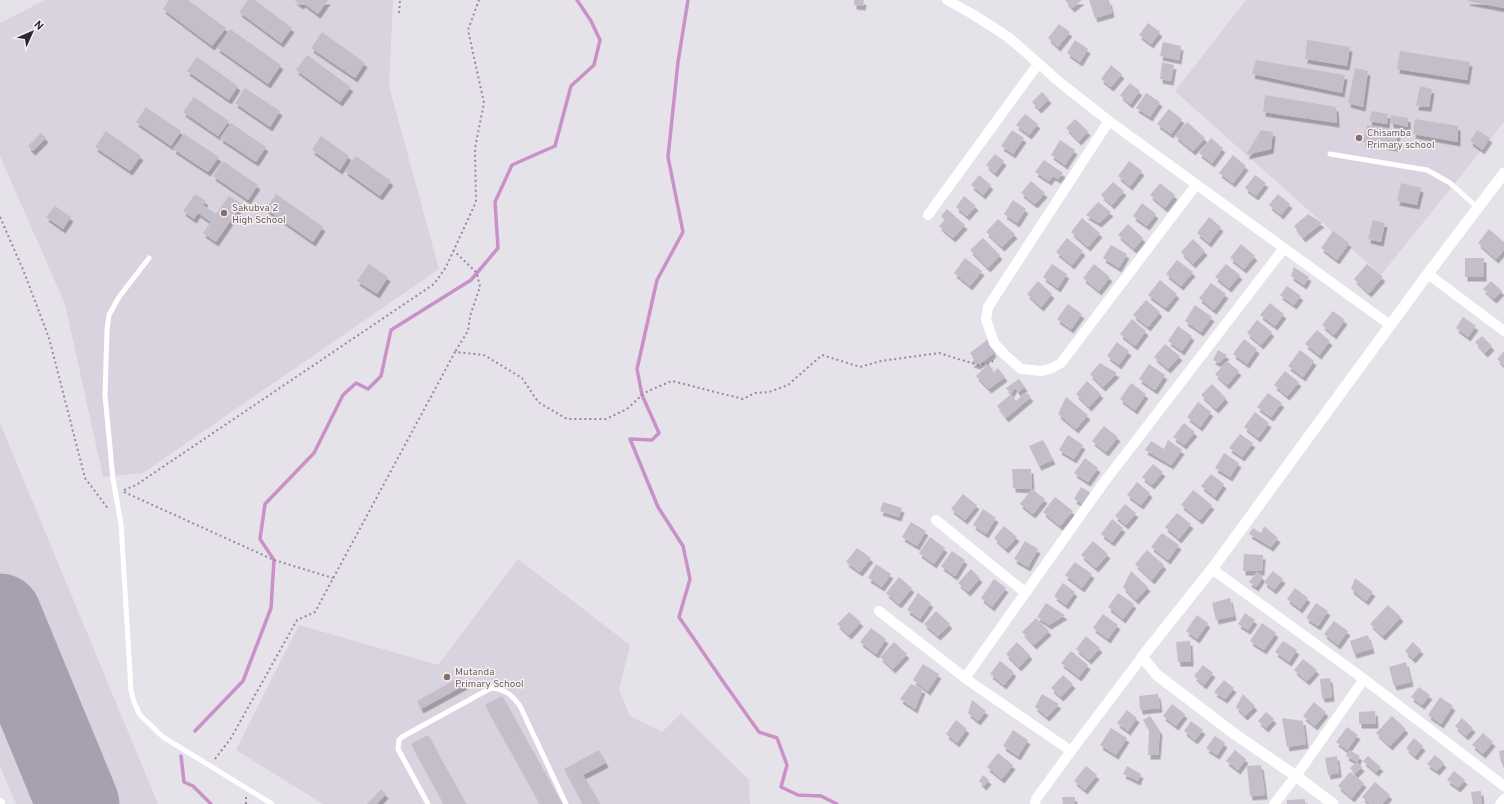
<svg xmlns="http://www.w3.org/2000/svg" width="1504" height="804" font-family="Overpass,sans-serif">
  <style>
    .built { fill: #d8d3de }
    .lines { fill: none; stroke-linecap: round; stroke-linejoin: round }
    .stream { stroke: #ca90c8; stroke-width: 3.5 }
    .runway { stroke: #a8a0b0; stroke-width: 83 }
    .building { fill: #c4becb; filter: url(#shadow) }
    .path { stroke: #9a86ab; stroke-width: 2; stroke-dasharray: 2 3; stroke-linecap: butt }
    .service { stroke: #fff; stroke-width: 5 }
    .minor { stroke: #fff; stroke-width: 10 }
    .tertiary { stroke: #fff; stroke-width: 11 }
    .education-dot { fill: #8d6e63; stroke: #f4f2f7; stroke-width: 1.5 }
    .labels { text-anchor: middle; stroke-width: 3; stroke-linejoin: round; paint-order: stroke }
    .education-label { font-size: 10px; fill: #785e54; stroke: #f4f2f7; text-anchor: start }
  </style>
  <defs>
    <filter id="shadow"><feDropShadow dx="2.5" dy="4.5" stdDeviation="0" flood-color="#0004"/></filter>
  </defs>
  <rect width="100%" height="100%" fill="#e5e2ea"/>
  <!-- built -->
  <path class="built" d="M45,0H393L389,86L439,269L143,473L103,477L65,304L0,156V23Z
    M1246,0H1504V122L1381,275L1175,91Z
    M0,423L158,804H16L0,766Z
    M518,559L630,645L619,689L630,716L662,732L681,713L749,780L750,804H323L236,750L299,625L438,665Z"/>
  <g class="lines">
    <!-- stream -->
    <path class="stream" d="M688,0L678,62L668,157L683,232L657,280L637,369L642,395L659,433L652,440L630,439L658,507L683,546L690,579L679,617L722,680L759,732L777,738L787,765L781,787L798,795L821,796L837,804
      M195,731L243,681L271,608L274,560L260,539L265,504L314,453L343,395L356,383L368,389L381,376L391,330L471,280L498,248L495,202L512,165L555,146L571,86L594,65L600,40L591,21L577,0
      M181,756L184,782L193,786L211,804"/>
    <!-- runway -->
    <path class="runway" d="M0,615L78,804"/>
  </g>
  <!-- building -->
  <path class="building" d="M169,0H188L226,28L212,46L163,9Z
    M248,0H255L292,28L281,43L239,12Z
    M294,0H328L318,14L303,3L301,5Z
    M854,0H864L863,6L854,5Z
    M1065,0H1082L1072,8Z
    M1089,0H1109L1112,13L1095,18Z
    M1468,0H1504V8L1467,1Z
    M1148,23L1160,32L1151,44L1139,35Z
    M1059,24L1070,32L1058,47L1048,38Z
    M230,29L281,65L268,84L217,48Z
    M322,32L365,63L355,78L311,48Z
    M1075,40L1088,49L1080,62L1067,53Z
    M1307,40L1350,47L1347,66L1305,59Z
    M1163,42L1181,46L1179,60L1160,56Z
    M1400,51L1470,62L1467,80L1397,69Z
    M307,55L351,87L340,102L296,70Z
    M197,57L238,86L229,100L187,71Z
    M1256,60L1345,75L1342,93L1252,74Z
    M1162,62L1174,65L1171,81L1160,79Z
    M1111,65L1122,74L1111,87L1101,79Z
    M1355,68L1368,71L1363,107L1348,103Z
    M1130,83L1140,91L1130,104L1120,95Z
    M1420,86L1432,89L1429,107L1416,106Z
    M245,88L280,111L270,127L235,103Z
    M1042,92L1049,99L1039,109L1032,102Z
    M1146,93L1160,102L1150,117L1136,108Z
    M1265,95L1336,107L1337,123L1263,112Z
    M194,97L229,121L218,136L183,112Z
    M146,107L181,131L171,146L136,122Z
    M1169,109L1182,119L1171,134L1157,124Z
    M1372,111L1388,114L1387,124L1369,121Z
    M1025,114L1038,124L1029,135L1016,125Z
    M1391,115L1408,118V127L1391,123Z
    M1075,119L1088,131L1079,141L1066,128Z
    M1415,119L1458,126V142L1413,134Z
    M1187,122L1205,138L1193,151L1175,136Z
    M231,123L266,147L256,162L220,138Z
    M1367,125L1398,131L1396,147L1363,142Z
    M1012,130L1024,138L1013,154L1001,146Z
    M1261,130L1273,132L1271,149L1246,155Z
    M1477,130L1490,138L1482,150L1470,141Z
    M106,131L141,156L130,171L95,147Z
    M41,133L46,138L33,151L28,146Z
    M184,134L219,157L208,172L173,149Z
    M321,136L349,156L340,170L312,150Z
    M1211,138L1223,148L1212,163L1199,153Z
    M1060,140L1075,150L1065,165L1051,155Z
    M995,154L1004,161L995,173L986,165Z
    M1233,155L1246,166L1233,183L1219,173Z
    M356,156L391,181L380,196L345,171Z
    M1044,160L1063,173L1058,179L1053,176L1049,181L1035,172Z
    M223,161L258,185L248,200L213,176Z
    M1129,161L1142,171L1130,186L1118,176Z
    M979,175L991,185L983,195L971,185Z
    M1255,175L1266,183L1256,196L1245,188Z
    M1031,181L1045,193L1035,204L1021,193Z
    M1113,182L1124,191L1112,205L1101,195Z
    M1160,183L1175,195L1165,208L1150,195Z
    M1401,183L1421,188L1417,205L1397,201Z
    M195,194L206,201L203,205L216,214L229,196L242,204L216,242L203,233L211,222L198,213L194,219L183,211Z
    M276,194L323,227L313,242L266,209Z
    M1278,194L1290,204L1281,215L1269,205Z
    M964,196L976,206L967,216L956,207Z
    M1013,200L1026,209L1017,223L1004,214Z
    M1098,202L1111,212L1099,223L1086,215Z
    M1142,203L1156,214L1147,226L1133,216Z
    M55,206L71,217L63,229L46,217Z
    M947,209L965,225L953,238L939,226L945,220L941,216Z
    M1308,214L1322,223L1303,238L1294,226Z
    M1209,217L1221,227L1209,243L1197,233Z
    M1082,218L1100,233L1088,247L1071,232Z
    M998,219L1015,234L1002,247L986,232Z
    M1373,220L1385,223L1381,242L1368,239Z
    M1128,224L1143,238L1134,249L1118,235Z
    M1489,229L1504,242V250L1496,259L1478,243Z
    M1333,231L1349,243L1337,260L1321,248Z
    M983,238L1000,255L988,268L970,250Z
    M1067,238L1083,251L1072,265L1056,252Z
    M1193,239L1205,251L1193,264L1181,252Z
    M1241,244L1255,256L1244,269L1230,258Z
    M1111,245L1127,254L1119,268L1103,258Z
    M965,258L982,271L970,286L954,273Z
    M1465,258H1484V277H1465Z
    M1177,260L1193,272L1181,286L1166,274Z
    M369,264L388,277L377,294L357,281Z
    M1052,264L1067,274L1058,288L1043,277Z
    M1094,264L1110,277L1099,291L1083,278Z
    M1226,264L1240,275L1229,288L1215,277Z
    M1367,264L1383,277L1369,293L1354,279Z
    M1294,267L1309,277L1304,285L1291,276Z
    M1160,280L1177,294L1166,308L1148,295Z
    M1038,281L1052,294L1041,307L1027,294Z
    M1491,281L1502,291L1494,299L1483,289Z
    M1211,283L1226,294L1214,310L1199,298Z
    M1287,286L1301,296L1294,305L1280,295Z
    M1146,300L1160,312L1148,327L1133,315Z
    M1270,303L1284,314L1275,326L1260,315Z
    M1068,304L1082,314L1071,329L1057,319Z
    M1195,305L1212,317L1201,332L1185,321Z
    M1333,311L1345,320L1334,335L1322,325Z
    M1463,317L1476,326L1468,337L1456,328Z
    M1132,319L1146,331L1135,346L1120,334Z
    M1257,320L1272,332L1261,345L1247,333Z
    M1178,326L1192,336L1182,351L1168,341Z
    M1317,330L1330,341L1319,355L1305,344Z
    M1482,336L1492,346L1485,353L1475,342Z
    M988,339L994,353L978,365L971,363L975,359L970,353Z
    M1244,339L1257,349L1247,364L1233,354Z
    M1117,342L1129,351L1119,365L1107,356Z
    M1165,344L1180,356L1168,369L1154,357Z
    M1218,350L1227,355L1219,363L1213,360Z
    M1300,350L1314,361L1303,377L1288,366Z
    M1504,351V366L1497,359Z
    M1227,361L1239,371L1227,385L1215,374Z
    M989,363L993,373L998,368L1005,377L989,389L976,376Z
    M1100,363L1117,373L1103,387L1090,374Z
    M1149,364L1165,375L1155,390L1139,379Z
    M1285,371L1299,382L1287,396L1274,385Z
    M1019,379L1025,387L1018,392L1015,387L1011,394L1006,388Z
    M1087,381L1101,394L1089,407L1076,394Z
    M1131,383L1146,394L1135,410L1120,399Z
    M1212,384L1226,398L1216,409L1201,395Z
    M1026,392L1031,397L1006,418L997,406L1011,394L1016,401Z
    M1268,393L1282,403L1271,417L1257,407Z
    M1066,397L1088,415L1076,429L1058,414Z
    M1198,402L1211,412L1200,427L1187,417Z
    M1255,412L1269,423L1258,438L1244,427Z
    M1184,423L1195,432L1184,445L1173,437Z
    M1104,426L1118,437L1106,452L1092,441Z
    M1240,434L1253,443L1242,457L1229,448Z
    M1068,435L1083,445L1074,459L1059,450Z
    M1043,440L1053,460L1039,466L1029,446Z
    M1168,440L1182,450L1171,465L1145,450L1151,441L1164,449Z
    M1224,453L1239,463L1230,477L1215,468Z
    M1085,458L1098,468L1088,482L1074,473Z
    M1153,464L1163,472L1152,485L1142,477Z
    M1012,469H1031L1032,489L1045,499L1033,514L1020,504L1032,489L1013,488Z
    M1211,474L1224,484L1215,497L1201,486Z
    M1137,482L1150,493L1141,505L1127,495Z
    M1081,487L1091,493L1084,505L1074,499Z
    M1193,490L1212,505L1200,520L1181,505Z
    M963,494L977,505L965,520L951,509Z
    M1055,497L1073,511L1060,526L1043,512Z
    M883,502L902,508L899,517L880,511Z
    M1125,504L1136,513L1126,525L1115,516Z
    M983,509L996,518L986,534L973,525Z
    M1177,513L1191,524L1179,539L1165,527Z
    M1112,519L1123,528L1112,542L1101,534Z
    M911,522L926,531L917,546L902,537Z
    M1004,526L1017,537L1006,549L994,538Z
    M1264,526L1278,538L1271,547L1249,534L1253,528L1261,533Z
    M1162,533L1179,545L1168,560L1151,547Z
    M930,537L945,548L934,564L919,553Z
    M1025,541L1038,549L1028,567L1014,559Z
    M1093,541L1108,554L1096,568L1081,555Z
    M857,548L871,558L860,572L846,562Z
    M1147,550L1164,565L1152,580L1135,564Z
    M952,551L965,560L955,576L941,566Z
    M1244,554L1263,555L1262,571H1243Z
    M1075,562L1092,574L1082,588L1065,575Z
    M876,564L891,574L882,587L868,578Z
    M971,569L980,578L968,592L958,583Z
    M1131,571L1148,587L1136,600L1123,587Z
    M1273,571L1283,579L1274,590L1264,582Z
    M1257,572L1263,577L1256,587L1249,582Z
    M899,577L912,588L899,604L886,593Z
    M1355,578L1373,592L1366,601L1351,589Z
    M994,579L1006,588L992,607L981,598Z
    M1063,583L1075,592L1066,605L1054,596Z
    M1295,588L1308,598L1300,609L1287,599Z
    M918,593L931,603L920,619L907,610Z
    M1118,593L1134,604L1123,619L1108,607Z
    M1230,598L1234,616L1216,620L1212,603Z
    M1046,603L1065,615L1049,625L1037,617Z
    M1316,603L1328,611L1318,626L1306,618Z
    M1388,605L1401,617L1383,636L1370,624Z
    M936,611L950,624L938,636L924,624Z
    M849,612L861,622L849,635L837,624Z
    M1245,613L1255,620L1248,630L1238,624Z
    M1103,614L1118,625L1108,639L1093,628Z
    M1197,615L1208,623L1197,639L1186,631Z
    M1036,618L1049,631L1034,645L1022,632Z
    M1334,621L1348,631L1338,645L1324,634Z
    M1262,623L1276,633L1264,650L1250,641Z
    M871,628L886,639L876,654L860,642Z
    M1368,635L1372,649L1354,654L1350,641Z
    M1086,636L1100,648L1089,660L1076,649Z
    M1190,641L1191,662H1178L1176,642Z
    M1283,641L1297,650L1289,662L1275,652Z
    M894,642L907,654L893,669L880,657Z
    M1017,642L1030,655L1019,667L1006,654Z
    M1413,642L1421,650L1413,659L1405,651Z
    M1071,651L1088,665L1079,677L1061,663Z
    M1303,659L1317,670L1307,681L1294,670Z
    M1000,661L1014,672L1004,685L990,674Z
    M1406,662L1411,682L1394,686L1389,667Z
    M923,664L939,674L928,691L913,680Z
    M1203,665L1213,673L1204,685L1194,676Z
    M1063,675L1073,684L1061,697L1051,688Z
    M460,677L465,685L421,709L417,701Z
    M1330,678L1332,697L1322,698L1320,679Z
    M1224,680L1234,688L1225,699L1214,692Z
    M911,684L923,689L915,709L900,699Z
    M1419,687L1430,695L1422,705L1411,697Z
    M1042,694L1059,704L1047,717L1035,707Z
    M1158,694L1160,708L1140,710L1139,696Z
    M1243,694L1255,706L1245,716L1236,707Z
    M502,696L531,748L562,804H540L529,784L485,705Z
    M1440,697L1453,706L1441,724L1428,715Z
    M972,700L986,711L978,721L968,713Z
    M1314,702L1326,712L1315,726L1303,716Z
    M1172,704L1185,714L1176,726L1163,716Z
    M1127,710L1137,718L1128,731L1117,723Z
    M1375,711L1376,724H1359V712Z
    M1266,712L1274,719L1266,728L1258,721Z
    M1150,716L1160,731L1158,755H1148L1149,730L1143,720Z
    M1392,716L1406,729L1390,746L1376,733Z
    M1282,718L1303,721L1306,744L1287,747Z
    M1462,718L1473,728L1466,736L1455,726Z
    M956,720L967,729L957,743L946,734Z
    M1191,721L1203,730L1195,740L1184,731Z
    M1347,727L1358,735L1347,750L1336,742Z
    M1111,728L1127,738L1116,755L1100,745Z
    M1013,730L1028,740L1018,756L1003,746Z
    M1483,733L1493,742L1483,754L1472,745Z
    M428,735L442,761L466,804H444L411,744Z
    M1215,736L1225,743L1217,755L1206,748Z
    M1414,738L1423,746L1415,756L1406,748Z
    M599,750L606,763L583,775L600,804H583L564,769Z
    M1235,750L1246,759L1238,770L1226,761Z
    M1349,750L1360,756L1357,762L1362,767L1355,774L1350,768L1357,762L1346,756Z
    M1504,750V762L1501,763L1499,751Z
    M998,753L1013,765L1002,779L987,767Z
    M1435,755L1444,763L1437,771L1427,764Z
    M1337,756L1339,773L1328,775L1325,758Z
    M1368,756L1381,767L1376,772L1363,761Z
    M1261,765L1265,795L1250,796L1247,766Z
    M1086,766L1097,775L1085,790L1074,781Z
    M1127,766L1141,774L1138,781L1123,774Z
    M1454,771L1465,780L1458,788L1447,780Z
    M1350,772L1364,783L1352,798L1338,786Z
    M983,775L989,780L984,786L979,781Z
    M1375,782L1390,795L1382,804H1370L1362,797Z
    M381,789L386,794L377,804H367Z
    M1481,791L1482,804H1473L1471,792Z
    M1062,797H1075V804H1063Z
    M1305,799V804H1287V800Z"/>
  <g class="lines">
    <!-- path -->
    <path class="path" d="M399,13L400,0
      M0,217L24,272L49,338L85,478L109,510
      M453,250L477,273L480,287L470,316L468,331L455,352
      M124,490L136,485L434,284L446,267L476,202L475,148L484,103L468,30L479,0
      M124,492L274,560L333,578
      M215,759L231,738L297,620L315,612L455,352L484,355L522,378L538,402L567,419H606L627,409L642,395L648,391L672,381L743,399L755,393L769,392L788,385L822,355L860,367L881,361L939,353L978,365L989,363L995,360
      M246,797V804"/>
    <!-- service -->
    <path class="service" d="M1330,154L1427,170L1450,183L1478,208
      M149,258L119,297L109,315L107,329L105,395L113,479L121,524L131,690L134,702L140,715L163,737L272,804
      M428,804L398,749L399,740L402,737L491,688C505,689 512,695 520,706L566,804"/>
    <!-- minor -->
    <path class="minor" d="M947,0L974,15L1008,37L1063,85L1109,121L1390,325
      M1109,121L988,307L986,319L994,343L1005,355L1021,369L1042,371L1052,368L1061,363L1196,185
      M928,215L1038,64
      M1428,274L1504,331
      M936,520L1022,590H1028
      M1212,569L1364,679L1504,786
      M879,611L969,681L1071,751L1142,657
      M965,678L1102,485L1284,248
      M0,803V804
      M1035,804L1036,799L1071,751
      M1274,804L1296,776L1364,679
      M1500,804L1504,799"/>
    <!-- tertiary -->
    <path class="tertiary" d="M1333,804L1296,776L1236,735L1157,675L1142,657L1212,569L1424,279L1504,173"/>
  </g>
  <!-- markers -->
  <g class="education-dot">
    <circle cx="1359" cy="138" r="4"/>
    <circle cx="224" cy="213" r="4"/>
    <circle cx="447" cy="677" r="4"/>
  </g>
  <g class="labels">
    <!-- education labels -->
    <g class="education-label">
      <text x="1367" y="136">Chisamba<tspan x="1367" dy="12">Primary school</tspan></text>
      <text x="232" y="211">Sakubva 2<tspan x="232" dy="12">High School</tspan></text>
      <text x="455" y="675">Mutanda<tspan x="455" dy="12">Primary School</tspan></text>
    </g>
  </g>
  <!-- north arrow -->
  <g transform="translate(32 32) rotate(45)" stroke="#f4f2f7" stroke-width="3" paint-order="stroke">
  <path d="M0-3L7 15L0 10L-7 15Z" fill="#312439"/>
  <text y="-6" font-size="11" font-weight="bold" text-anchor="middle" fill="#312439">N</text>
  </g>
</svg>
